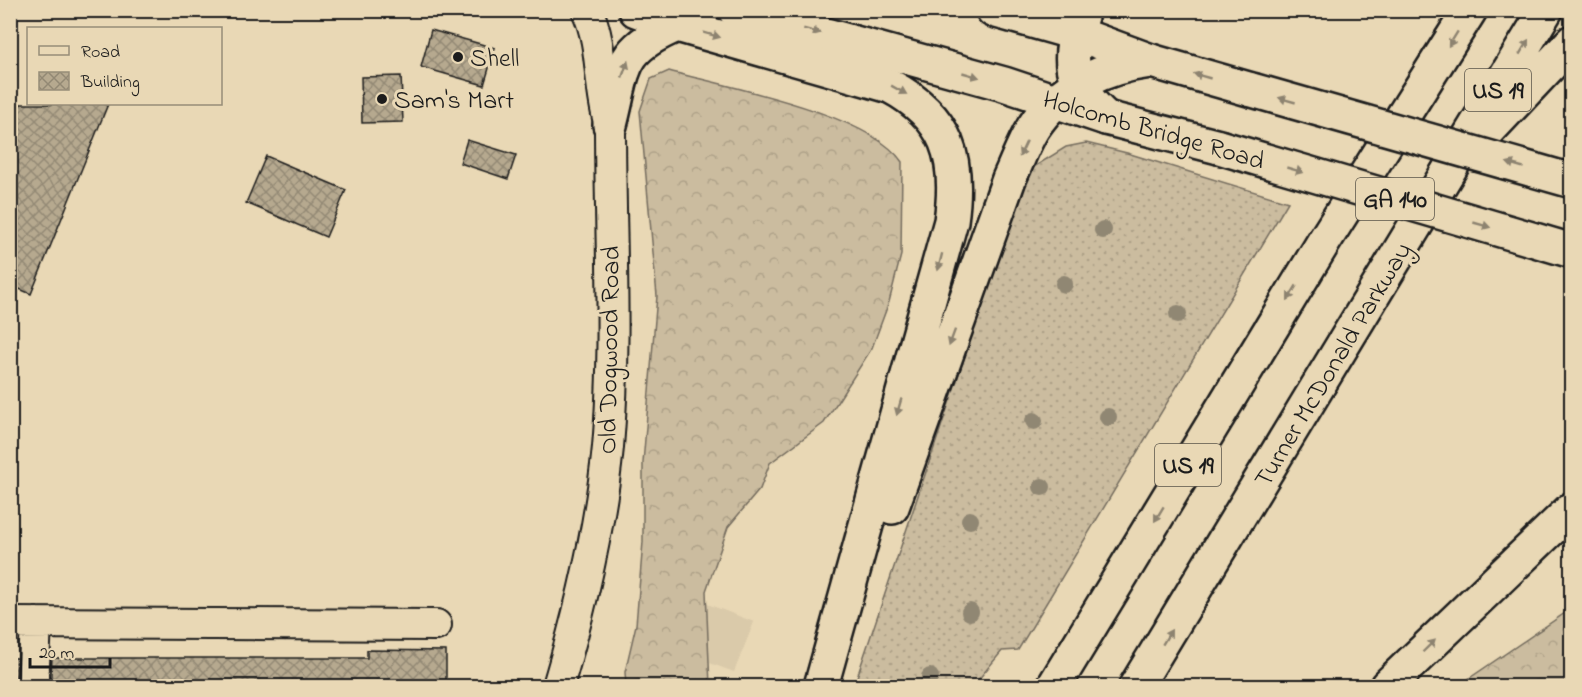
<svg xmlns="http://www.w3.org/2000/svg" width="1582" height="697" font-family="'Indie Flower',sans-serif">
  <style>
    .built { fill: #dacaaa }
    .grass { fill: url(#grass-dots); stroke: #746c5e; stroke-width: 1.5 }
    .forest { fill: url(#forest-crowns); stroke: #746c5e; stroke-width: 1.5 }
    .building { fill: url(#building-cross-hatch); stroke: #1c1c1c; stroke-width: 1.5 }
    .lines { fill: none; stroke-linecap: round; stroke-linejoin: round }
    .minor-casing { stroke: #1c1c1c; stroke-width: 34 }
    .major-casing { stroke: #1c1c1c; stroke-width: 38 }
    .highway-casing { stroke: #1c1c1c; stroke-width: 38 }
    .minor { stroke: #e9d8b5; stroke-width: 30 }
    .major { stroke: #e9d8b5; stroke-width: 33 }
    .highway { stroke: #e9d8b5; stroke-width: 33 }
    .major-bridge-casing { stroke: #1c1c1c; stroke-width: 38; stroke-linecap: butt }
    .major-bridge { stroke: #e9d8b5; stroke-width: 33 }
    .tree { fill: #908773 }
    .oneway { fill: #8d8370 }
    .poi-dot { fill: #1c1c1c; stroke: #e9d8b5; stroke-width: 2 }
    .labels { text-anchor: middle; stroke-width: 6; stroke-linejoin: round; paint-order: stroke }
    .shield { fill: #e9d8b5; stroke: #5a544a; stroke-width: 1.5 }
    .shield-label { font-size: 24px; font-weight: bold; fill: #1c1c1c }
    .poi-label { font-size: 26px; fill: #1c1c1c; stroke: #e9d8b5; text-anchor: start }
    .street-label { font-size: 26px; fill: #1c1c1c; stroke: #e9d8b5 }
  </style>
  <defs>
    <pattern id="grass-dots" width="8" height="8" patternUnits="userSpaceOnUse" patternTransform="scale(1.5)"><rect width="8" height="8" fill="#cbbc9f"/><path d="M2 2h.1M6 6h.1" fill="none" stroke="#aea188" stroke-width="1.8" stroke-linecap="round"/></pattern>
    <pattern id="forest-crowns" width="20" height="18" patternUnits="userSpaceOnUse" patternTransform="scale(1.5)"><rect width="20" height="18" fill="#cbbc9f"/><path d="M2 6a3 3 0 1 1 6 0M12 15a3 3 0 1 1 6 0" fill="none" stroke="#aea188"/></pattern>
    <pattern id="building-cross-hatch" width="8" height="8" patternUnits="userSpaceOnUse" patternTransform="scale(1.5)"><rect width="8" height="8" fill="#b6a98f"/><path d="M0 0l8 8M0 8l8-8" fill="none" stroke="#938974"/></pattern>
  </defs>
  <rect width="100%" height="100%" fill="#e9d8b5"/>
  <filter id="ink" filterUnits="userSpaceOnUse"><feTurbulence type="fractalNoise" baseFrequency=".0167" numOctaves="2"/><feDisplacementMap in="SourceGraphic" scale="12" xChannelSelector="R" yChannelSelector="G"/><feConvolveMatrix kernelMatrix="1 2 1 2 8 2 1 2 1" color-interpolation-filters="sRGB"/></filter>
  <g filter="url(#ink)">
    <!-- built -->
    <path class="built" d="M697,600L754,622L734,672L677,651Z"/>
    <!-- grass -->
    <path class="grass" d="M1086,143L1127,153L1288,202L1018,650L1002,651L973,686H854L1017,201L1032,168L1066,147Z"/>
    <!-- forest -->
    <path class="forest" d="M669,71C725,86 871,114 902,162L901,255L889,302L872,348L824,423L770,463L760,489L728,527L706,591L710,686H626L625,672L636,625L643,542V463L657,296L640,111L651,79Z
      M1571,609V686H1458Z"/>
    <!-- building -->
    <path class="building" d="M431,30L495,48L484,85L421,67Z
      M401,76L403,122L362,123L361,77Z
      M10,104H108L31,294L10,285Z
      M467,140L516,155L508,179L460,163Z
      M266,156L346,190L326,237L246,203Z
      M367,650L446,651V687H50L52,658H367Z
      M10,658H17L16,687H10Z"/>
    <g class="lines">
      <defs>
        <path id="minor" d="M10,623L436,625
          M33,686L36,623
          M558,686C581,608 600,529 608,447C617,342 610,231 610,125C598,88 604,46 587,10"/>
        <path id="major" d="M735,10L1004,84L1106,118L1219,147
          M993,10L1075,33L1151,61L1252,90"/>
        <path id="highway" d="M636,10L677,25L890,86C948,117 960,158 951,221L821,686
          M1083,10C1066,59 1067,83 1106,118
          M610,125C625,68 617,50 677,25
          M1487,132L1572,42
          M892,507L1009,179C1017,162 1023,144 1033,128C1059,87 1104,67 1151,61
          M1054,686L1323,243L1470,10
          M1136,686L1546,10
          M1387,686L1572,509"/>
      </defs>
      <!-- minor casing -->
      <use href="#minor" class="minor-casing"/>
      <!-- major casing -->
      <use href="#major" class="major-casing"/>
      <!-- highway casing -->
      <use href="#highway" class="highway-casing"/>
      <!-- minor -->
      <use href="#minor" class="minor"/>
      <!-- major -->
      <use href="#major" class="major"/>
      <!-- highway -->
      <use href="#highway" class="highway"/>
      <defs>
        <path id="major-bridge" d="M1252,90L1572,181
          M1219,147L1572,251"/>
      </defs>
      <!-- major-bridge casing -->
      <use href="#major-bridge" class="major-bridge-casing"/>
      <!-- major-bridge -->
      <use href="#major-bridge" class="major-bridge"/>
    </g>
    <!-- trees -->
    <g class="tree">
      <circle cx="1103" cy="230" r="9"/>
      <circle cx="1064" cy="284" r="9"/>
      <circle cx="1178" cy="314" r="9"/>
      <circle cx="1108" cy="417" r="9"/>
      <circle cx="1034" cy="421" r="9"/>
      <circle cx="1042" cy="487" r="9"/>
      <circle cx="970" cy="520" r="9"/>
      <circle cx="970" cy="612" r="9"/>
      <circle cx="930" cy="677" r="9"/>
    </g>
    <!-- one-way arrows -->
    <defs><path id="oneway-solid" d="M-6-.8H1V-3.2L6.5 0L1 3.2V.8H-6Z" transform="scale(1.5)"/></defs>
    <g class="oneway">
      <use href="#oneway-solid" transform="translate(812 31) rotate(15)"/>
      <use href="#oneway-solid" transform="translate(712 35) rotate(16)"/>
      <use href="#oneway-solid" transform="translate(1453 39) rotate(122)"/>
      <use href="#oneway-solid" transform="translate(1524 47) rotate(-59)"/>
      <use href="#oneway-solid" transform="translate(625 69) rotate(-71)"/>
      <use href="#oneway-solid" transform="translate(971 75) rotate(16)"/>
      <use href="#oneway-solid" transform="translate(1202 76) rotate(-164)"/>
      <use href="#oneway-solid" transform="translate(899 90) rotate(29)"/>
      <use href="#oneway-solid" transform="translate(1287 100) rotate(-164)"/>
      <use href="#oneway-solid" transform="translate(1023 149) rotate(115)"/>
      <use href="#oneway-solid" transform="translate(1515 165) rotate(-164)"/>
      <use href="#oneway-solid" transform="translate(1295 170) rotate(16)"/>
      <use href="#oneway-solid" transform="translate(1482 225) rotate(16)"/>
      <use href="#oneway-solid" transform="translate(940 262) rotate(104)"/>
      <use href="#oneway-solid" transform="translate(1292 293) rotate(121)"/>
      <use href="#oneway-solid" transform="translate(952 338) rotate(110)"/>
      <use href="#oneway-solid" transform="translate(899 407) rotate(106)"/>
      <use href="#oneway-solid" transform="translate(1159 514) rotate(121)"/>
      <use href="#oneway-solid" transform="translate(1167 637) rotate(-59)"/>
      <use href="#oneway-solid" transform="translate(1429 646) rotate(-44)"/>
    </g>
  </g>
  <!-- markers -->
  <g class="poi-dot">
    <circle cx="458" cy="57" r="6"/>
    <circle cx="382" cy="99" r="6"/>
  </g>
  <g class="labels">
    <!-- shield labels -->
    <g class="shield">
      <rect x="1465" y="69" width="66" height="42" rx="4.5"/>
      <rect x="1356" y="178" width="78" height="42" rx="4.5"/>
      <rect x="1155" y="444" width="66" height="42" rx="4.5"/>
    </g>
    <g class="shield-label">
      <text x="1498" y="98">US 19</text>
      <text x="1395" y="207">GA 140</text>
      <text x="1188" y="473">US 19</text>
    </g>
    <!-- poi labels -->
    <g class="poi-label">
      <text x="470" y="66">Shell</text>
      <text x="394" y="108">Sam's Mart</text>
    </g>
    <!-- street labels -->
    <g class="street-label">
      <text transform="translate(1154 129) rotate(16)" y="9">Holcomb Bridge Road</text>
      <text transform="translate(608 350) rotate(-89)" y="9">Old Dogwood Road</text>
      <text transform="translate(1332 364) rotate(-59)" y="9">Turner McDonald Parkway</text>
    </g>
  </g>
  <!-- margin -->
  <rect width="1582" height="697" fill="none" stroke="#e9d8b5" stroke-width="36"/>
  <rect x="18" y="18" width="1546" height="661" fill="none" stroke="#1c1c1c" stroke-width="2" filter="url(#ink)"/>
  <!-- legend -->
  <rect x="27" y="27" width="195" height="78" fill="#e9d8b5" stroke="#978d78" stroke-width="1.5"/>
  <rect x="39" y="46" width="30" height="9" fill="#e9d8b5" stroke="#978d78" stroke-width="1.5"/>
  <text x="81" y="57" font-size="18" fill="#1c1c1c">Road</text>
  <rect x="39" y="72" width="30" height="18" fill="url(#building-cross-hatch)" stroke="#978d78" stroke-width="1.5"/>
  <text x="81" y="87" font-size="18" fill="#1c1c1c">Building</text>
  <!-- scale -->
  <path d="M30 658v9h80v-9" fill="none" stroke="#1c1c1c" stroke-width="3"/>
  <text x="39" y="658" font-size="18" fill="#1c1c1c" stroke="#e9d8b5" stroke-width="4.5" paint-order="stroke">20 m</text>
</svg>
